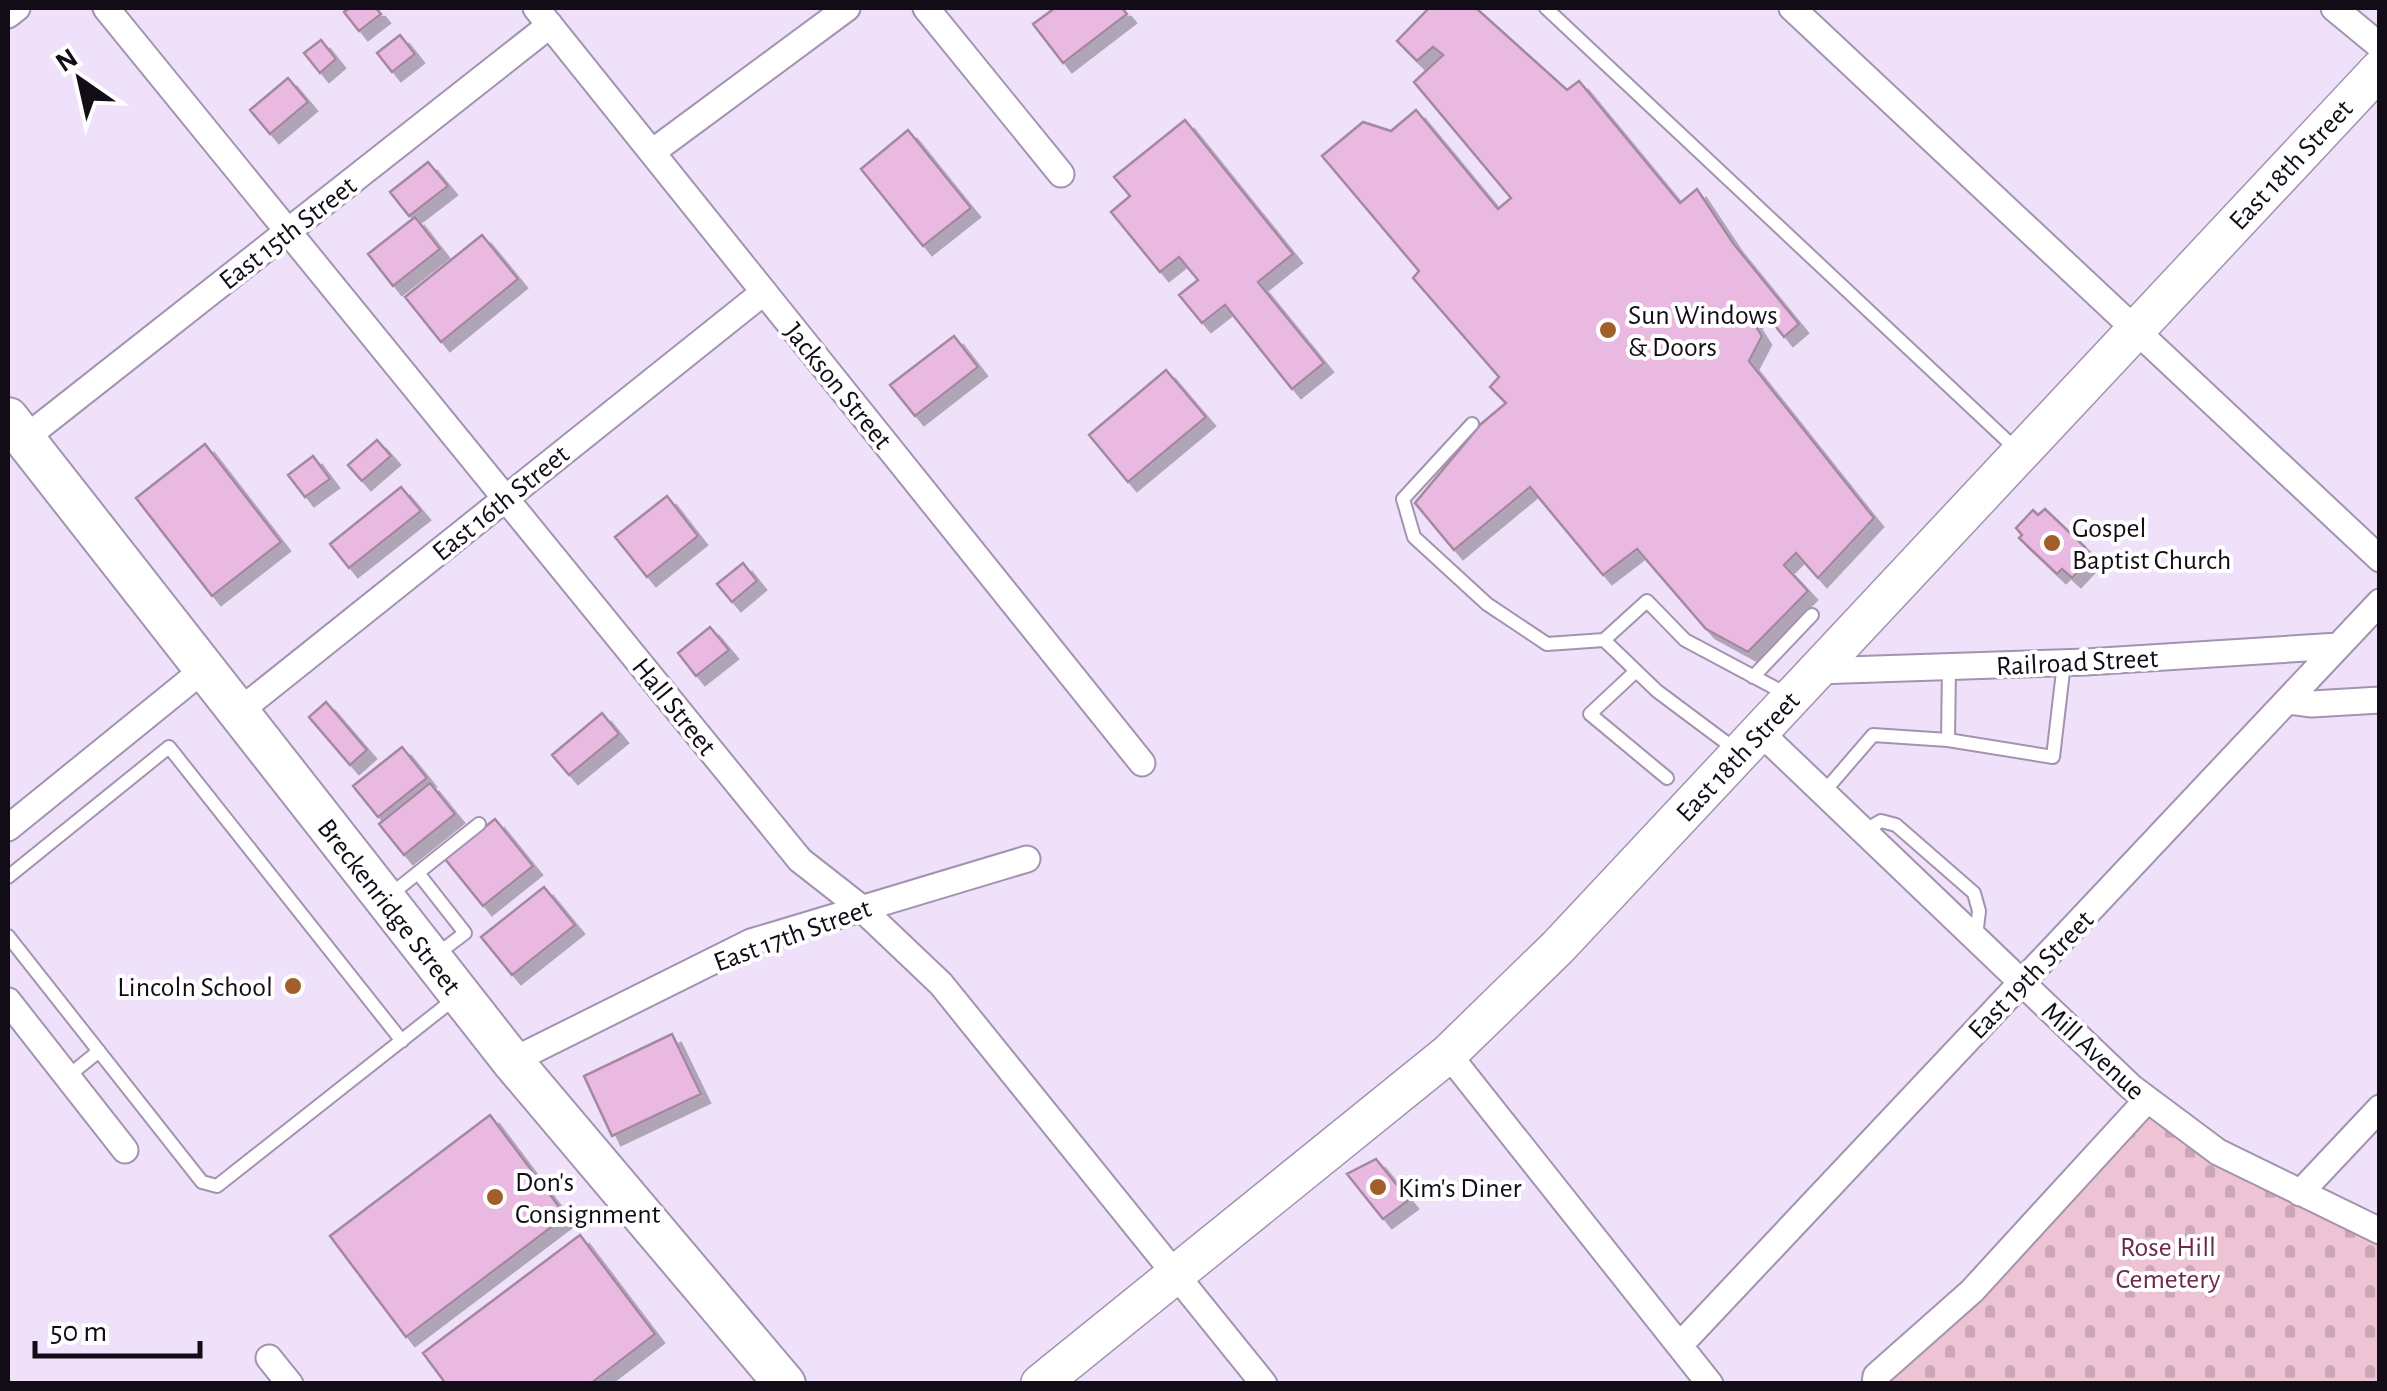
<svg xmlns="http://www.w3.org/2000/svg" width="2387" height="1391" font-family="'Alegreya Sans',sans-serif">
  <style>
    .cemetery { fill: url(#cemetery-stones) }
    .building { fill: #e9b9e2; stroke: #a3889f; stroke-width: 2.5; filter: url(#shadow) }
    .lines { fill: none; stroke-linecap: round; stroke-linejoin: round }
    .lane-casing { stroke: #a393b0; stroke-width: 16 }
    .street-casing { stroke: #a393b0; stroke-width: 29 }
    .secondary-casing { stroke: #a393b0; stroke-width: 41 }
    .primary-casing { stroke: #a393b0; stroke-width: 44 }
    .lane { stroke: #fff; stroke-width: 12 }
    .street { stroke: #fff; stroke-width: 25 }
    .secondary { stroke: #fff; stroke-width: 38 }
    .primary { stroke: #fff; stroke-width: 40 }
    .poi-dot { fill: #a1602b; stroke: #fff; stroke-width: 4 }
    .labels { text-anchor: middle; stroke-width: 8; stroke-linejoin: round; paint-order: stroke }
    .street-label { font-size: 28px; fill: #120c17; stroke: #fff }
    .poi-label { font-size: 28px; fill: #120c17; stroke: #fff; text-anchor: start }
    .park-label { font-size: 28px; fill: #6d2749; stroke: #fff }
  </style>
  <defs>
    <pattern id="cemetery-stones" width="16" height="16" patternUnits="userSpaceOnUse" patternTransform="scale(2.5)"><rect width="16" height="16" fill="#eec4d5"/><path d="M2 7V4a2 2 0 0 1 4 0v3zM10 15v-3a2 2 0 0 1 4 0v3z" fill="#cba7b6"/></pattern>
    <filter id="shadow"><feDropShadow dx="9" dy="9" stdDeviation="0" flood-color="#0004"/></filter>
  </defs>
  <rect width="100%" height="100%" fill="#efe1fa"/>
  <!-- cemetery -->
  <path class="cemetery" d="M2147,1100L2379,1231V1383L1875,1384Z"/>
  <!-- building -->
  <path class="building" d="M350,8H376L381,14L359,31L344,12Z
    M1055,8H1122L1127,14L1063,63L1033,24Z
    M1429,8H1476L1567,90L1579,81L1680,203L1697,189L1733,243L1799,324L1784,337L1763,310L1752,320L1762,336L1749,361L1874,518L1818,578L1796,553L1784,565L1808,591L1748,652L1706,629L1637,549L1603,575L1530,487L1454,550L1415,503L1481,424L1506,403L1490,387L1499,377L1413,278L1419,271L1322,156L1363,122L1391,131L1416,110L1498,209L1511,198L1414,82L1443,55L1433,47L1417,61L1397,41Z
    M400,35L415,54L392,72L377,53Z
    M321,40L336,59L320,73L304,53Z
    M288,78L308,102L270,134L250,110Z
    M1185,120L1293,254L1258,282L1324,363L1292,389L1225,305L1202,323L1179,295L1198,280L1179,257L1160,272L1111,212L1130,196L1114,177Z
    M908,130L971,208L923,246L861,169Z
    M428,162L448,186L409,216L390,192Z
    M415,217L440,249L393,286L368,254Z
    M482,235L518,279L441,342L405,297Z
    M954,336L978,367L915,416L890,385Z
    M1166,370L1206,417L1128,482L1089,435Z
    M377,440L391,456L362,481L348,465Z
    M205,444L281,542L212,596L136,498Z
    M313,456L330,479L305,497L288,475Z
    M401,487L421,511L349,568L330,544Z
    M667,496L698,536L647,577L615,537Z
    M2045,509L2085,547L2078,555L2086,563L2072,578L2062,569L2057,574L2019,538L2022,535L2016,528L2033,510L2038,515Z
    M743,563L757,581L732,602L717,584Z
    M710,627L729,650L696,676L678,653Z
    M326,702L367,750L350,765L309,717Z
    M602,713L619,734L569,775L552,755Z
    M402,747L427,778L378,817L353,786Z
    M430,783L455,814L404,855L379,824Z
    M495,819L533,866L483,906L445,859Z
    M544,887L575,925L512,975L481,937Z
    M672,1034L701,1094L612,1136L584,1076Z
    M490,1115L566,1216L406,1337L330,1236Z
    M1376,1159L1409,1200L1383,1219L1347,1174Z
    M580,1235L655,1334L590,1384H446L423,1353Z"/>
  <g class="lines">
    <defs>
      <path id="lane" d="M1546,8L2018,451
        M1472,424L1403,499L1414,537L1487,604L1547,644L1604,640L1647,601L1685,640L1790,696
        M1604,640L1657,691L1736,750
        M1636,671L1590,714L1667,778
        M1753,677L1812,615
        M1948,740L1949,666
        M1823,793L1873,735L1948,740L2053,757L2064,663
        M1864,831L1881,821L1896,825L1974,893L1979,911L1976,936
        M418,873L465,933L436,955
        M8,877L169,747L402,1041
        M390,895L479,824
        M8,936L202,1182L217,1186L458,996
        M67,1077L99,1051"/>
      <path id="street" d="M106,8L800,860L860,907L941,984L1264,1384
        M536,8L1142,763
        M926,8L1061,174
        M1792,8L2380,559
        M2334,8L2380,46
        M8,15L17,8
        M655,150L847,8
        M24,439L550,25
        M1816,671L2086,662L2338,646
        M2289,701L2312,704L2380,700
        M237,713L764,292
        M1760,732L2131,1087L2218,1152L2380,1231
        M8,828L203,670
        M8,1001L125,1150
        M1448,1054L1710,1384
        M512,1061L751,942L1027,859
        M2300,1193L2380,1108
        M1680,1345L2380,602
        M269,1358L290,1384
        M1875,1384L1876,1376L1972,1291L2147,1100"/>
      <path id="secondary" d="M1040,1384L1448,1054L1558,947L2380,69"/>
      <path id="primary" d="M8,418L512,1061L785,1384"/>
    </defs>
    <!-- lane casing -->
    <use href="#lane" class="lane-casing"/>
    <!-- street casing -->
    <use href="#street" class="street-casing"/>
    <!-- secondary casing -->
    <use href="#secondary" class="secondary-casing"/>
    <!-- primary casing -->
    <use href="#primary" class="primary-casing"/>
    <!-- lane -->
    <use href="#lane" class="lane"/>
    <!-- street -->
    <use href="#street" class="street"/>
    <!-- secondary -->
    <use href="#secondary" class="secondary"/>
    <!-- primary -->
    <use href="#primary" class="primary"/>
  </g>
  <!-- markers -->
  <g class="poi-dot">
    <circle cx="1608" cy="330" r="10"/>
    <circle cx="2052" cy="543" r="10"/>
    <circle cx="293" cy="986" r="10"/>
    <circle cx="1378" cy="1187" r="10"/>
    <circle cx="495" cy="1197" r="10"/>
  </g>
  <g class="labels">
    <!-- street labels -->
    <g class="street-label">
      <text transform="translate(2290 164) rotate(-47)" y="10">East 18th Street</text>
      <text transform="translate(287 232) rotate(-38)" y="10">East 15th Street</text>
      <text transform="translate(839 385) rotate(51)" y="10">Jackson Street</text>
      <text transform="translate(500 502) rotate(-39)" y="10">East 16th Street</text>
      <text transform="translate(2077 661) rotate(-3)" y="10">Railroad Street</text>
      <text transform="translate(675 706) rotate(51)" y="10">Hall Street</text>
      <text transform="translate(1737 756) rotate(-47)" y="10">East 18th Street</text>
      <text transform="translate(390 906) rotate(52)" y="10">Breckenridge Street</text>
      <text transform="translate(792 934) rotate(-20)" y="10">East 17th Street</text>
      <text transform="translate(2030 974) rotate(-46)" y="10">East 19th Street</text>
      <text transform="translate(2094 1050) rotate(43)" y="10">Mill Avenue</text>
    </g>
    <!-- poi labels -->
    <g class="poi-label">
      <text x="1628" y="324">Sun Windows<tspan x="1628" dy="32">&amp; Doors</tspan></text>
      <text x="2072" y="537">Gospel<tspan x="2072" dy="32">Baptist Church</tspan></text>
      <text x="273" y="996" text-anchor="end">Lincoln School</text>
      <text x="515" y="1191">Don's<tspan x="515" dy="32">Consignment</tspan></text>
      <text x="1398" y="1197">Kim's Diner</text>
    </g>
    <!-- park labels -->
    <g class="park-label">
      <text x="2168" y="1256">Rose Hill<tspan x="2168" dy="32">Cemetery</tspan></text>
    </g>
  </g>
  <!-- border -->
  <rect width="2387" height="1391" fill="none" stroke="#120c17" stroke-width="20"/>
  <!-- north arrow -->
  <g transform="translate(80 80) rotate(326)" stroke="#ffffff" stroke-width="8" paint-order="stroke">
  <path d="M0-8L18 38L0 25L-18 38Z" fill="#120c17"/>
  <text y="-15" font-size="28" font-weight="bold" text-anchor="middle" fill="#120c17">N</text>
  </g>
  <!-- scale -->
  <path d="M35 1341v15h165v-15" fill="none" stroke="#120c17" stroke-width="5"/>
  <text x="50" y="1341" font-size="30" fill="#120c17" stroke="#ffffff" stroke-width="8" paint-order="stroke">50 m</text>
</svg>
